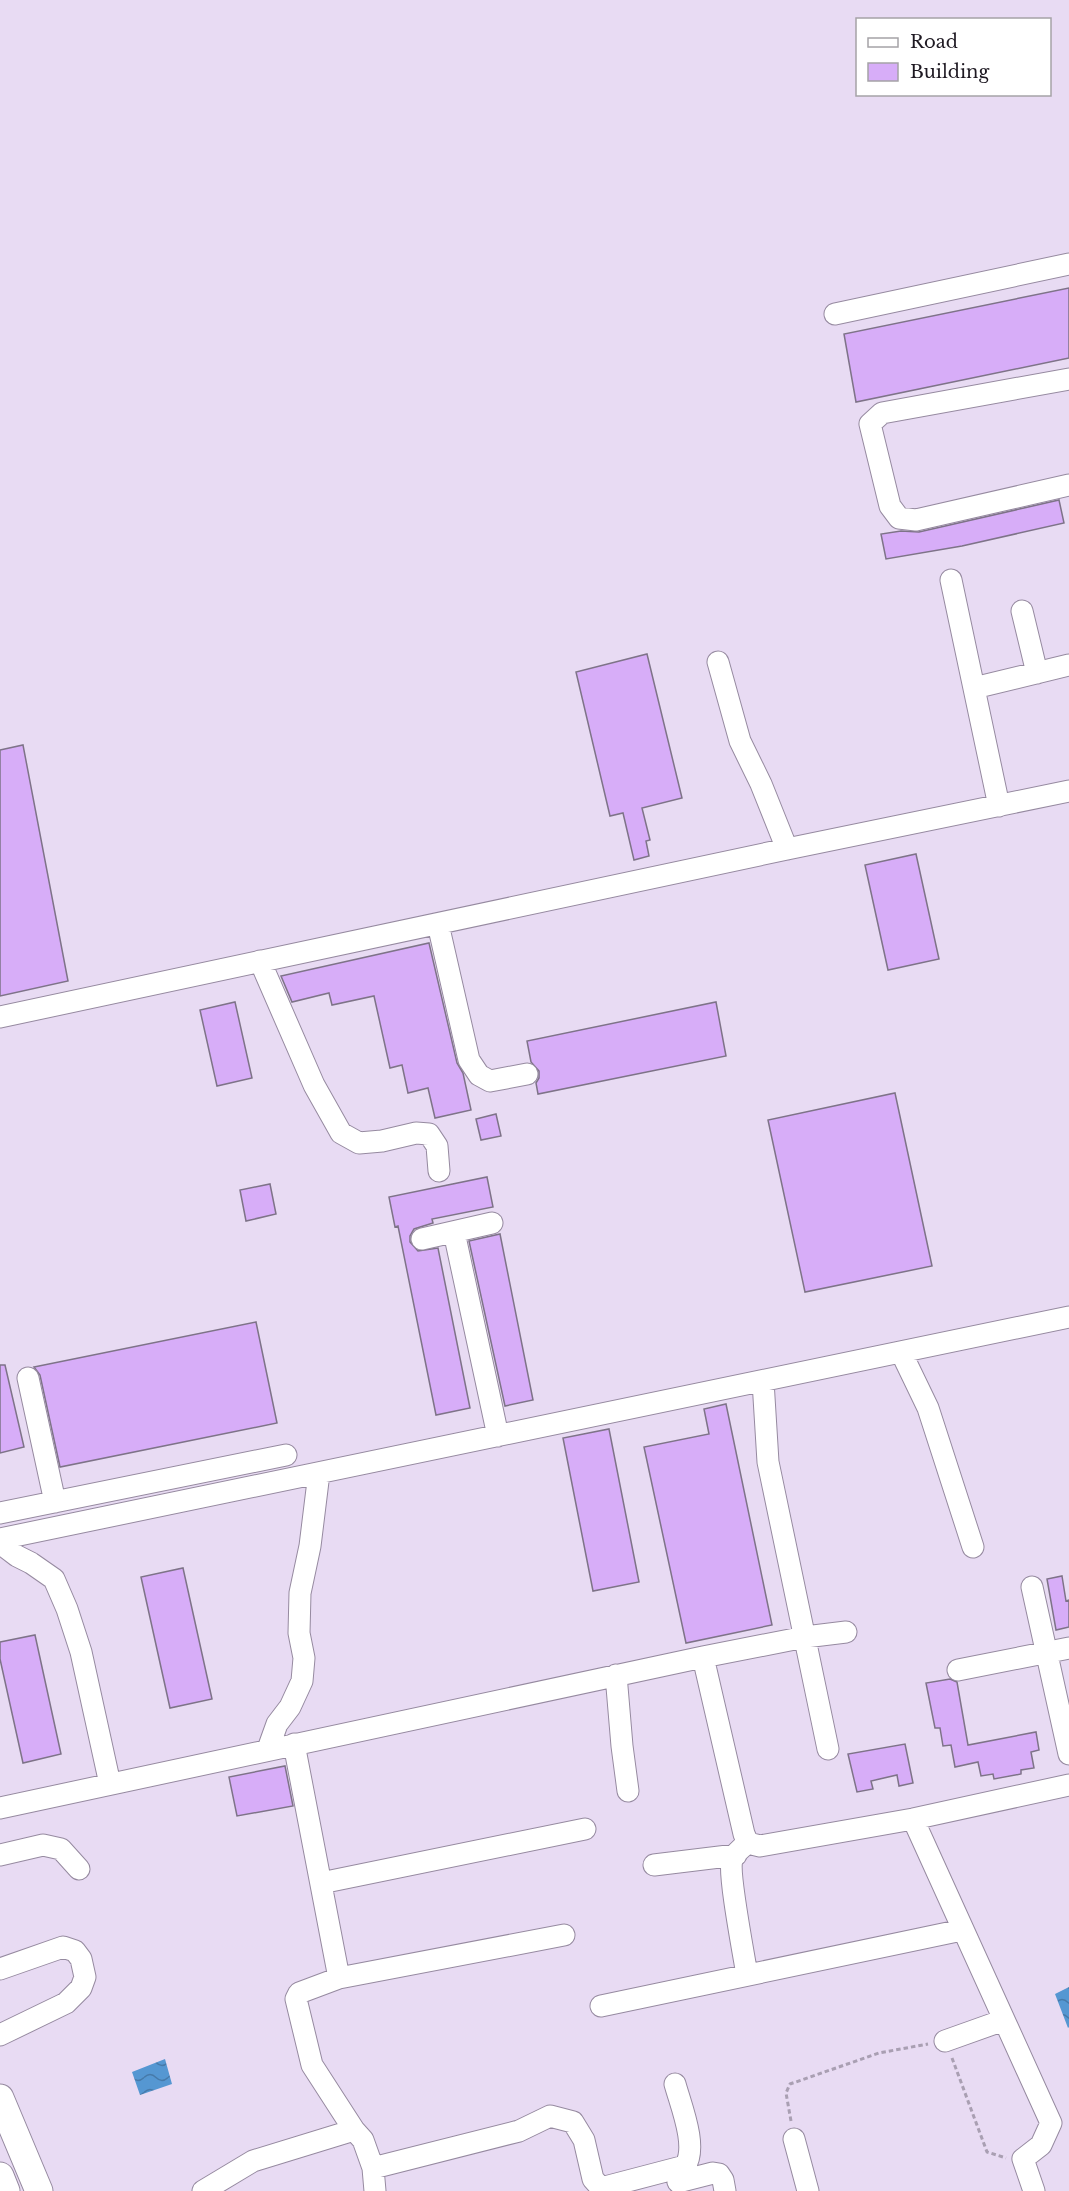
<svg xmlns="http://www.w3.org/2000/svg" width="1069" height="2191" font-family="'Libre Baskerville',serif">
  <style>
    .water { fill: url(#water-waves) }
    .building { fill: #d7adf8; stroke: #7e7388; stroke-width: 1.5 }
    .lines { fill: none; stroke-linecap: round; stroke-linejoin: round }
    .minor-casing { stroke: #968aa0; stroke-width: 23 }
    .major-casing { stroke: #968aa0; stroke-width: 29 }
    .path { stroke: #a99fb2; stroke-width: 3; stroke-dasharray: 4.5 3; stroke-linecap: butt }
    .minor { stroke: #fff; stroke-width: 21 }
    .major { stroke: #fff; stroke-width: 27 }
  </style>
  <defs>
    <pattern id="water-waves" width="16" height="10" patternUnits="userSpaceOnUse" patternTransform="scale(1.5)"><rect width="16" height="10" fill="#5597d2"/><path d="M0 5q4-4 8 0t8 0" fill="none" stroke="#467aaa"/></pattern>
  </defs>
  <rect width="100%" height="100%" fill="#e8dbf3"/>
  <!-- water -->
  <path class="water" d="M1069,1987V2027L1068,2028L1055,1994Z
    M165,2059L172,2084L140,2095L132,2072Z"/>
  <!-- building -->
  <path class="building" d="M1069,288V358L856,402L844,334Z
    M1059,500L1064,523L962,546L886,559L881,534L901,531L919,532Z
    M647,654L682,798L642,808L650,840L646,841L649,856L634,860L623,813L610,816L576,672Z
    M23,745L68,981L0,996V750Z
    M916,854L939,959L888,970L865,865Z
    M429,943L457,1063L463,1073L471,1110L435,1118L428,1088L408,1093L402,1065L390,1068L374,996L332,1005L329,993L292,1002L281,976Z
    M235,1002L252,1078L217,1086L200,1010Z
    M716,1002L726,1056L538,1094L536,1083L539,1078V1071L531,1062L527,1041Z
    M895,1093L932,1266L805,1292L768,1120Z
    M496,1114L501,1136L481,1140L476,1119Z
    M487,1177L493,1207L432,1219L433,1223L414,1229L410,1236V1242L418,1251L438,1248L470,1408L436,1415L398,1226L395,1227L389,1197Z
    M270,1184L276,1214L246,1221L240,1190Z
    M500,1234L533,1400L505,1406L469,1241Z
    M256,1322L277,1423L60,1467L40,1375L34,1367Z
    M0,1365H5L24,1447L0,1453Z
    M726,1404L772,1625L686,1643L644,1447L709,1434L704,1409Z
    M609,1429L639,1582L593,1591L563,1438Z
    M183,1568L212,1699L170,1708L141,1577Z
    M1062,1576L1066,1601L1069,1600V1627L1056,1630L1047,1579Z
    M35,1635L61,1754L23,1763L0,1659V1642Z
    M950,1679L957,1682L968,1745L1036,1732L1039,1750L1031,1752L1034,1768L1021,1770V1774L994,1779L993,1774L981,1776L978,1762L955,1767L951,1745L943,1746L940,1728H935L926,1683Z
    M905,1744L913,1783L899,1786L897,1775L871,1781L873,1789L857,1792L848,1754Z
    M285,1766L293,1806L237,1816L229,1777Z"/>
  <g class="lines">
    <defs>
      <path id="minor" d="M835,314L1069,264
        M1069,379L882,413L870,424L890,506L899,518L916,520L1069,485
        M951,580L999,806
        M1022,611L1037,673
        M718,662L740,741L761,784L787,849
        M974,688L1069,665
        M438,924L469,1060L479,1075L490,1081L527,1074
        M260,961L314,1085L341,1133L359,1143L382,1141L416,1133L429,1134L437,1146L439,1171
        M0,1017L787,849L1069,791
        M454,1232L498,1436
        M422,1239L492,1223
        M901,1352L928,1408L973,1547
        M28,1378L55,1502
        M763,1381L768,1462L828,1749
        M0,1513L286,1455
        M0,1539L1069,1317
        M0,1543L17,1556L31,1563L54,1579L67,1609L81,1652L110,1784
        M1032,1587L1069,1754
        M703,1657L744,1834L748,1843
        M958,1670L1069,1648
        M616,1675L622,1746L628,1791
        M294,1744L339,1978
        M268,1749L277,1724L290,1707L302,1681L304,1658L299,1633L300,1593L310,1546L319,1473
        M0,1808L703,1657L805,1637L846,1632
        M913,1819L1051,2123L1041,2145L1023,2159L1034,2191
        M0,1855L43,1845L61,1849L79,1869
        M654,1865L736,1855
        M321,1883L585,1829
        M0,1969L63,1947L75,1951L81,1959L85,1977L81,1988L66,2003L0,2035
        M747,1975C744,1956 728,1873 732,1860C735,1853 741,1848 748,1843L760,1846L913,1819L1069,1785
        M601,2006L962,1930
        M945,2041L1004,2020
        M794,2139L808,2191
        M373,2168L519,2131L550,2116L573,2122L584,2140L593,2179L601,2188L685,2166C698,2147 681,2106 675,2084
        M678,2182L713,2173L719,2174L723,2180L725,2191
        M203,2191L253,2161L354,2130
        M375,2191L373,2168L363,2140L354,2130L312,2065L296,1999L299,1993L339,1978L564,1935"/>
      <path id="major" d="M0,2098L39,2191
        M0,2176L6,2191"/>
    </defs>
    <!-- minor casing -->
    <use href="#minor" class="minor-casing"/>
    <!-- major casing -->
    <use href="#major" class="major-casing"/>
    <!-- path -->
    <path class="path" d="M952,2058L987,2152L1006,2158
      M791,2121L786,2093L790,2084L879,2053L928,2044"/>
    <!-- minor -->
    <use href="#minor" class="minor"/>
    <!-- major -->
    <use href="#major" class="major"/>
  </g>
  <!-- legend -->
  <rect x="856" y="18" width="195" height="78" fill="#ffffff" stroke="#a5a3a7" stroke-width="1.5"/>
  <rect x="868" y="38" width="30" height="9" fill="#ffffff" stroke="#a5a3a7" stroke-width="1.5"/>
  <text x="910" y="48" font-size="18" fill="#1e1922">Road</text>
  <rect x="868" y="63" width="30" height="18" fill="#d7adf8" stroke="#a5a3a7" stroke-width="1.5"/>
  <text x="910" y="78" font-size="18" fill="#1e1922">Building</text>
</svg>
